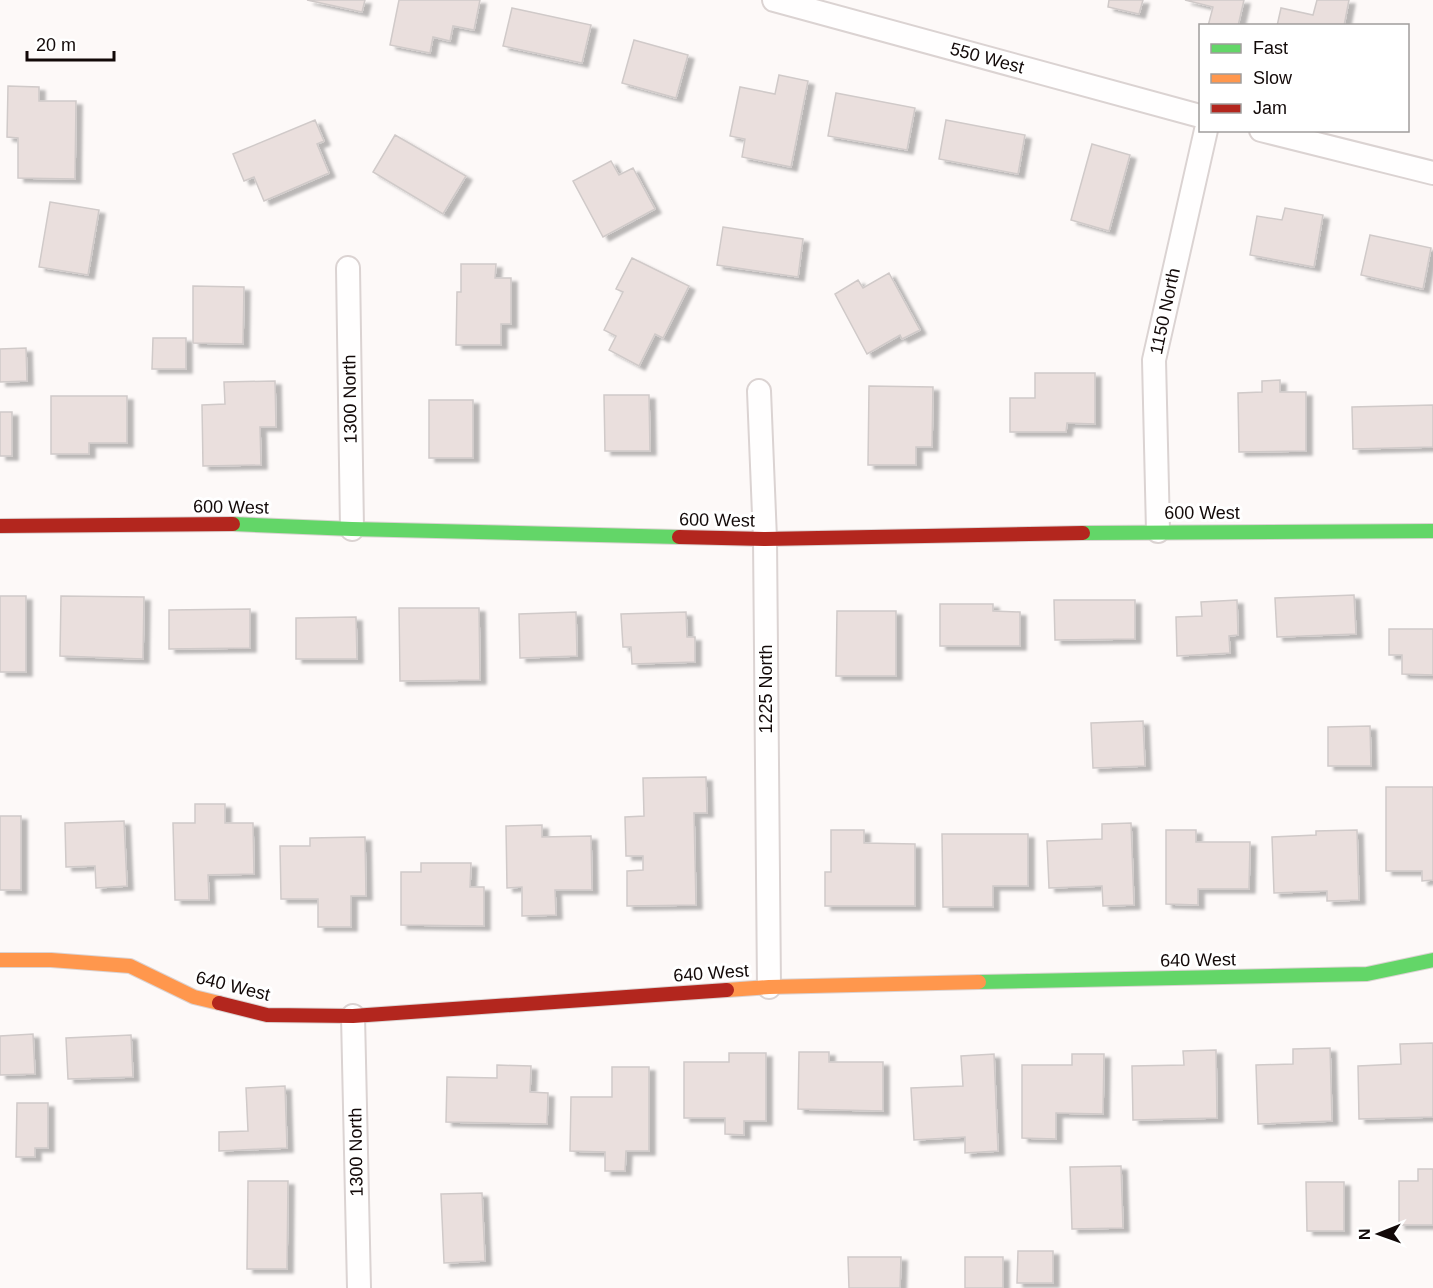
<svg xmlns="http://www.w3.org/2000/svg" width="1433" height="1288" font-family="Arial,sans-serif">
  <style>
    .building { fill: #eadfdd; stroke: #d0cac9; stroke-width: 1.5; filter: url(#shadow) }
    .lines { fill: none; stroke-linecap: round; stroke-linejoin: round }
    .street-casing { stroke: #dbd3d2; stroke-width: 26 }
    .fast-casing { stroke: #dbd3d2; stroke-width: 16 }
    .slow-casing { stroke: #dbd3d2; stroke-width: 16 }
    .jam-casing { stroke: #dbd3d2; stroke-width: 16 }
    .street { stroke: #fffefe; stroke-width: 22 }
    .fast { stroke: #63d668; stroke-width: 14 }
    .slow { stroke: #ff974d; stroke-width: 14 }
    .jam { stroke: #b3261e; stroke-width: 14 }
    .labels { text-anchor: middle; stroke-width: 6; stroke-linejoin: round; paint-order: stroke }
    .street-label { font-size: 18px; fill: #120908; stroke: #fff }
  </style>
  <defs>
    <filter id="shadow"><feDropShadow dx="6" dy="4" stdDeviation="1.5" flood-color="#0004"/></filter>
  </defs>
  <rect width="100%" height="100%" fill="#fdf9f8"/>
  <!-- building -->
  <path class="building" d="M307,0H365L362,12Z
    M399,0H480L474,30L453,26L450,41L433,37L430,53L390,45Z
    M1109,0H1143L1139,14L1108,7Z
    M1185,0H1244L1238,26H1208L1213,7Z
    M1317,0H1349L1344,26H1277L1281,8L1313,15Z
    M512,8L591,25L582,63L503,46Z
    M634,40L688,55L676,98L622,83Z
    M779,75L808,81L791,167L742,157L745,139L730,136L740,87L775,94Z
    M8,86L39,87V101H76L75,179L18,178V138L7,137Z
    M836,93L915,108L907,150L828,136Z
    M315,120L324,141L317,144L329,173L264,201L254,177L244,181L233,154Z
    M946,120L1025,135L1018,174L939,159Z
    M395,135L466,176L443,214L373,172Z
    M1092,144L1130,155L1109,231L1071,220Z
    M611,161L619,175L633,168L655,209L603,237L573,181Z
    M50,202L99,210L88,275L39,267Z
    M1285,208L1323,215L1314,267L1250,255L1257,216L1282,220Z
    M723,227L803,239L798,277L717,265Z
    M1370,235L1431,248L1423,289L1361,275Z
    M632,258L689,286L663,338L655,334L639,366L609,350L616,336L604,330L623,292L616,289Z
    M461,264H496L495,278H511V324H501V345H456L457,292H461Z
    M889,273L920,330L902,339L900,335L867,354L835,294L858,280L863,288Z
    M193,286L244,287L243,344L193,343Z
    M153,338H186V369H152Z
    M26,348L27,381L0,382V349Z
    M1035,373H1095V424L1067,423L1066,432H1010V398H1035Z
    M1280,380V392H1306V451L1239,452L1238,393L1262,392V381Z
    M275,381L276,427H260L261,465L203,466L202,405L225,404L224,382Z
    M869,386L933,387L932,447H916V465H868Z
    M604,395H649L650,451H605Z
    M51,396H127V443H89V454H51Z
    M429,400H473V458H429Z
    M1433,405V447L1353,449L1352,407Z
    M0,412H12V456H0Z
    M1354,595L1356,634L1277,637L1275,598Z
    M0,596H26V672H0Z
    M61,596L144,597L143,659L60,656Z
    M1054,600H1135V639L1055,640Z
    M1237,600L1238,635L1229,636L1230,653L1177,656L1176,617L1202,616L1201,602Z
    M940,604H993V611L1020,612V646H940Z
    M399,608H479L480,680L400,681Z
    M250,609V648L169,649V610Z
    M837,611H896V676H836Z
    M576,612L577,656L520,658L519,614Z
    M686,612L687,637H695V662L632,664L631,647H623L621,614Z
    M356,617L357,659H296V618Z
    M1389,629H1433V675L1402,674V655H1389Z
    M1143,721L1145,766L1093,768L1091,723Z
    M1370,726L1371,766H1328V727Z
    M706,777L707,813H694L696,905L627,906V871L643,870V856H626L625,817L644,816L643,778Z
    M1386,787H1433V880L1422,881V871H1386Z
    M195,804H225V823H253L254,874L208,875L209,900H175L173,823H195Z
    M0,816H21V890H0Z
    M124,821L127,886L96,888L95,866L66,867L65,823Z
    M1131,823L1134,905L1103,906L1102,886L1049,888L1047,841L1102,839V824Z
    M542,825V837L591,836L592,890H555L556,915L522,916V887L507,888L506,826Z
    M831,830H864V843L915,844V906H825V872H831Z
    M1166,830H1196V842H1250L1249,889H1198V905L1166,904Z
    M1357,830L1359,900L1327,901V891L1274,893L1272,837L1316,835V831Z
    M942,834H1028V886H993V907H943Z
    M365,837L366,896H351V927H318V899H281L280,846H310V838Z
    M421,863H471L470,887H484V926L401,925V872H421Z
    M33,1034L35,1074L0,1075V1036Z
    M131,1035L133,1077L68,1079L66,1038Z
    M1433,1043V1117L1359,1119L1358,1066L1401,1064L1400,1044Z
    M1330,1048L1332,1121L1258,1124L1256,1065L1293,1064V1049Z
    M1216,1050L1217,1118L1133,1120L1132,1066L1184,1065L1183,1051Z
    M799,1052H829V1062H883V1111L798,1109Z
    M729,1053H766V1121H744V1135L725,1134V1118H684V1062H729Z
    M994,1054L998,1151L965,1153V1137L914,1140L911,1088L963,1086L961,1056Z
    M1072,1054H1104L1103,1114L1056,1113V1139L1022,1138V1065H1072Z
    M497,1065L531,1066L530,1092L548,1093L547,1124L446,1122L447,1077L497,1078Z
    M612,1067H649V1151H626L625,1171H605V1152L570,1151L571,1097H612Z
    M285,1086L287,1148L219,1151V1132L248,1131L246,1088Z
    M17,1103H48V1148H35V1157H16Z
    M1121,1166L1123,1228L1072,1229L1070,1167Z
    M1418,1169H1433V1225H1399V1181H1418Z
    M248,1181H288L287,1269H247Z
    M1306,1182H1344V1231H1307Z
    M482,1193L485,1261L444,1263L441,1194Z
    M1018,1251H1053V1283H1017Z
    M848,1257H901L900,1288H849Z
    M965,1257H1003V1288H965Z"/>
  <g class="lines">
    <defs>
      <path id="street" d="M774,0L1200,116
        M1261,130L1433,173
        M348,268L352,529
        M759,391L765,539L769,987
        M1158,531L1154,360L1206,130
        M353,1016L359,1288"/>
      <path id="fast" d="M233,524L352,529L679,537
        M1083,533L1433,531
        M979,982L1367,974L1433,960"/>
      <path id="slow" d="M0,960H51L130,966L194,997L219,1003
        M727,990L769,987L979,982"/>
      <path id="jam" d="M0,526L233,524
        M679,537L765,539L1083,533
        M219,1003L267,1015L353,1016L727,990"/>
    </defs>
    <!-- street casing -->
    <use href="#street" class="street-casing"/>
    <!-- fast casing -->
    <use href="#fast" class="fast-casing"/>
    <!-- slow casing -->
    <use href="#slow" class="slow-casing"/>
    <!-- jam casing -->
    <use href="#jam" class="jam-casing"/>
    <!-- street -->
    <use href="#street" class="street"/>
    <!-- fast -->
    <use href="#fast" class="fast"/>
    <!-- slow -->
    <use href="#slow" class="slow"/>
    <!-- jam -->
    <use href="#jam" class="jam"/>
  </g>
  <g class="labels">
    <!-- street labels -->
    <g class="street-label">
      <text transform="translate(987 58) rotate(15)" y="6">550 West</text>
      <text transform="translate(1165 311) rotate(-78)" y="6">1150 North</text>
      <text transform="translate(350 399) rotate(-91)" y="6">1300 North</text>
      <text transform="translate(231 507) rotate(1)" y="6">600 West</text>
      <text x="1202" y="519">600 West</text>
      <text transform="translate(717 520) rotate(1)" y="6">600 West</text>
      <text transform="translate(766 689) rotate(-90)" y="6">1225 North</text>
      <text transform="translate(1198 960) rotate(-1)" y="6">640 West</text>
      <text transform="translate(711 973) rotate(-4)" y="6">640 West</text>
      <text transform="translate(233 986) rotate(14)" y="6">640 West</text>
      <text transform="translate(356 1152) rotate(-91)" y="6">1300 North</text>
    </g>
  </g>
  <!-- legend -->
  <rect x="1199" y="24" width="210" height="108" fill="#ffffff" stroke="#a09d9c" stroke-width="1.5"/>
  <rect x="1211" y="44" width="30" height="9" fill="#63d668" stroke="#a09d9c" stroke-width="1.5"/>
  <text x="1253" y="54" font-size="18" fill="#120908">Fast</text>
  <rect x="1211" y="74" width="30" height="9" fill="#ff974d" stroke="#a09d9c" stroke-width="1.5"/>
  <text x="1253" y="84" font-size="18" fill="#120908">Slow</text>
  <rect x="1211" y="104" width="30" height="9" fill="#b3261e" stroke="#a09d9c" stroke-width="1.5"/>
  <text x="1253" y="114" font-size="18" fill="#120908">Jam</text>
  <!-- north arrow -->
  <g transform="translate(1379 1234) rotate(269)" stroke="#ffffff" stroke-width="4.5" paint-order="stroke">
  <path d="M0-4.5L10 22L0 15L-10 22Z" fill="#120908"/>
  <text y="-9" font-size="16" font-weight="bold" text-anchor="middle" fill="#120908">N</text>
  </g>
  <!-- scale -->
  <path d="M27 51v9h87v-9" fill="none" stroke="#120908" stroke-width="3"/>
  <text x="36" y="51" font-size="18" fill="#120908" stroke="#ffffff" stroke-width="4.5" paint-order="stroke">20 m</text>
</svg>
